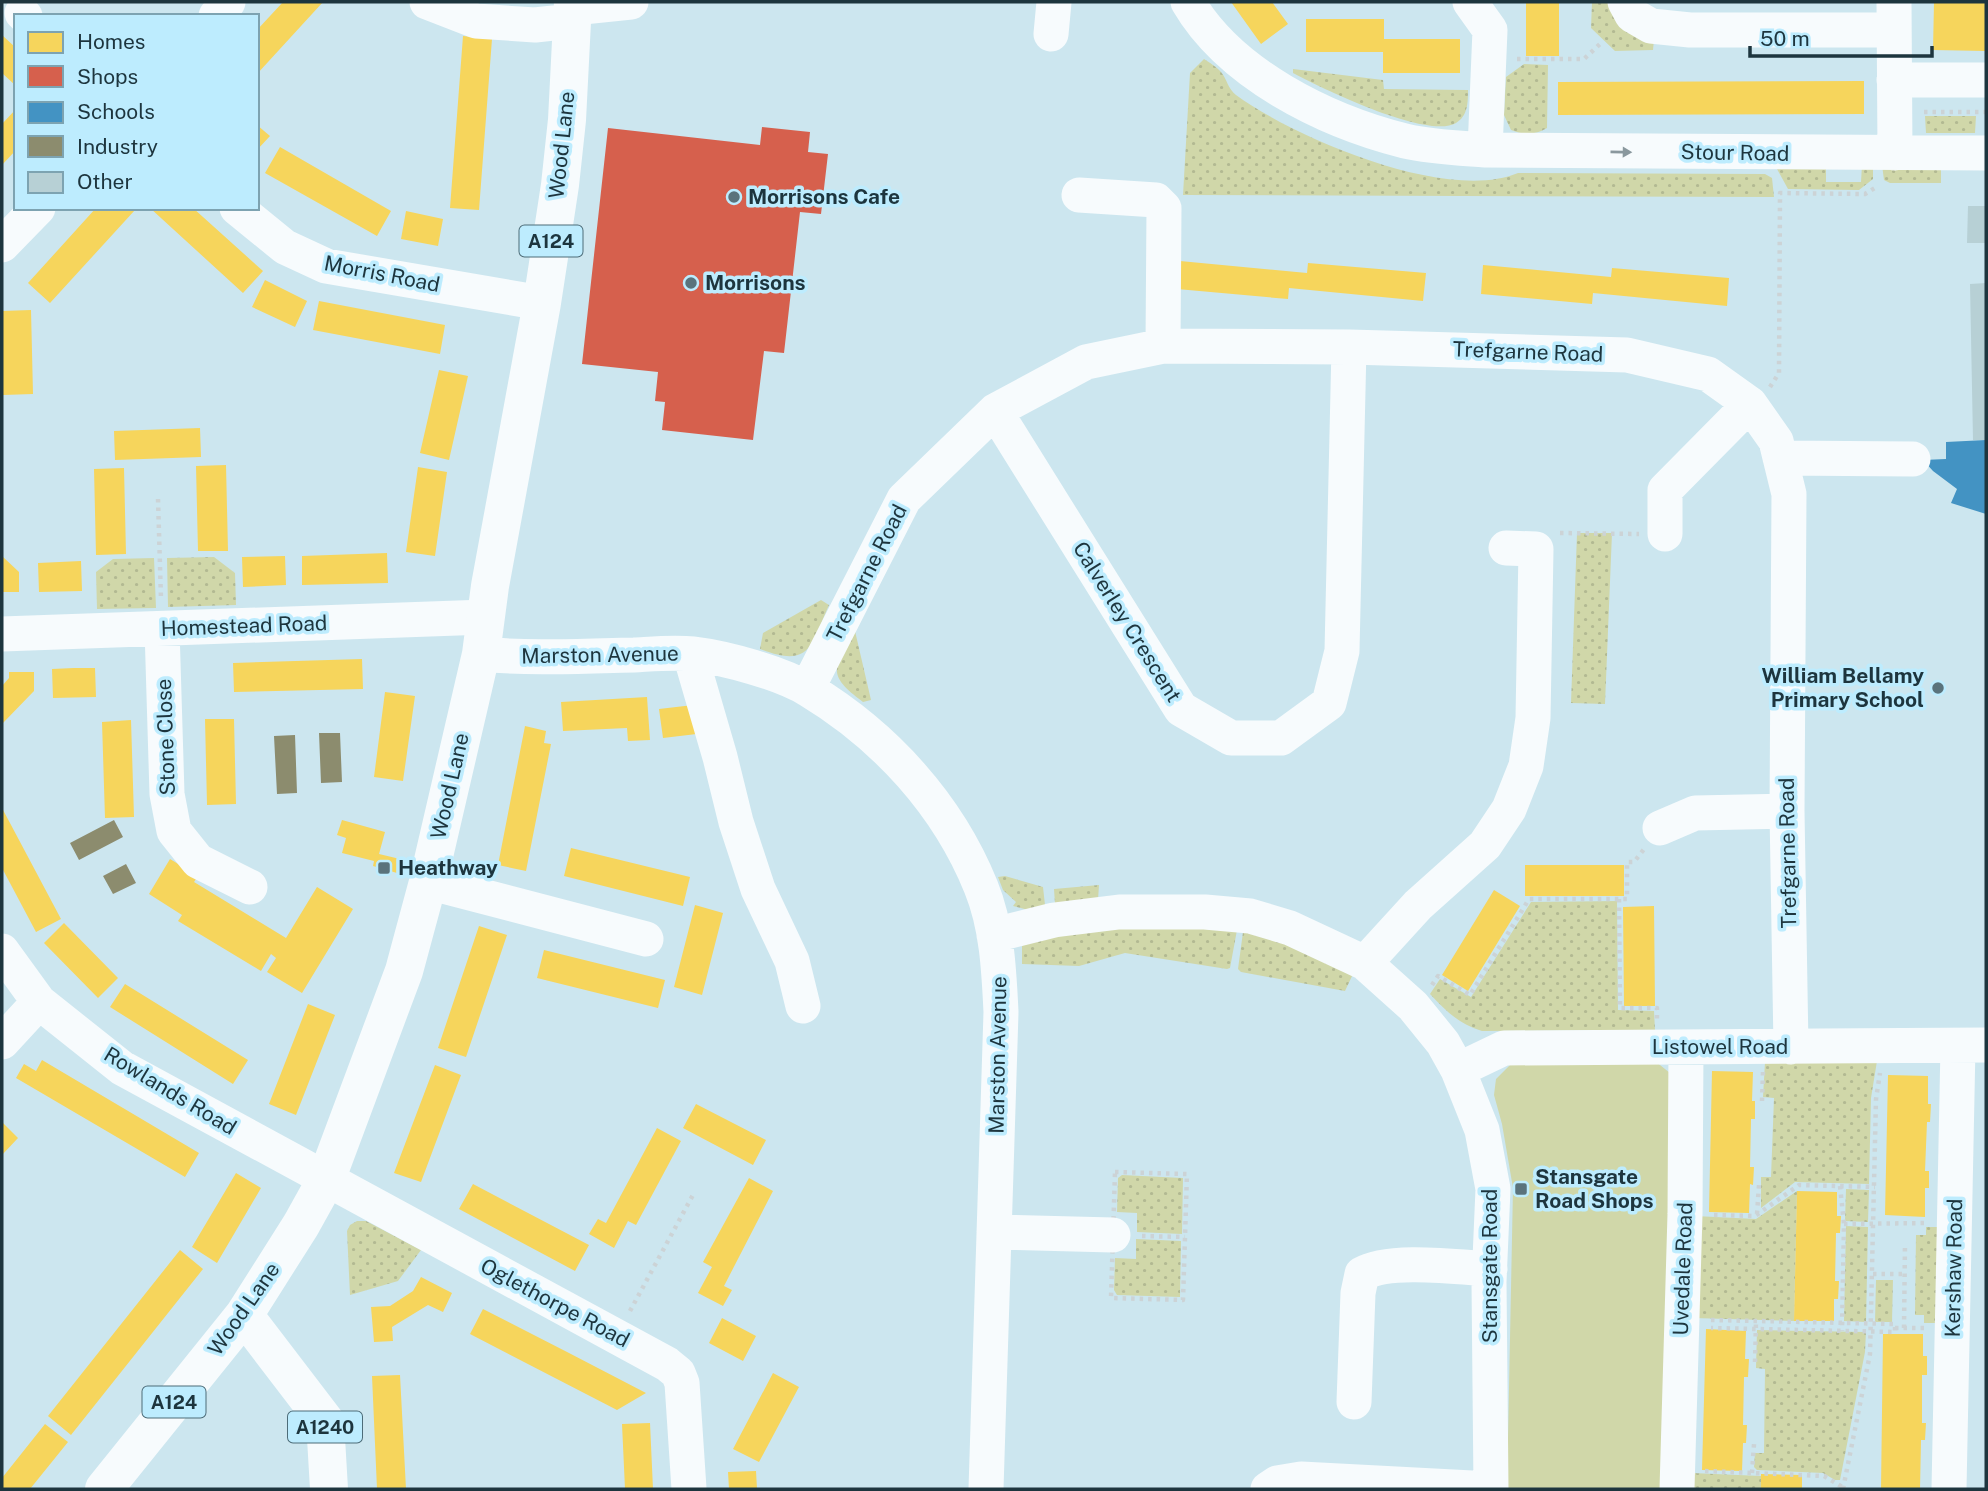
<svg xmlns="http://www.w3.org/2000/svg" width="1988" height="1491" font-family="'Public Sans',sans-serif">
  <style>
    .grass { fill: url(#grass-dots) }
    .park { fill: #d0d7a9 }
    .homes { fill: #f6d55c }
    .shops { fill: #d6604d }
    .schools { fill: #4393c3 }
    .industry { fill: #8c8c6e }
    .building { fill: #b7d0d5 }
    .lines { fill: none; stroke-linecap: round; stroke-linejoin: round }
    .path { stroke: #ccd3d6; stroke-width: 4.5; stroke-dasharray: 3.5 5; stroke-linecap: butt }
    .minor { stroke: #f7fbfd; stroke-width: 35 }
    .major { stroke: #f7fbfd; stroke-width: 38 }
    .oneway { fill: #8a989e }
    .poi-dot { fill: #5a737c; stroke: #bdecfe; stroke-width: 2.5 }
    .labels { text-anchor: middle; stroke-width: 7; stroke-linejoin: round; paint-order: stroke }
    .shield { fill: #bdecfe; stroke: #4d6c78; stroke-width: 2 }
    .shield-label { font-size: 19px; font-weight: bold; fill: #1d353e }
    .street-label { font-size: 21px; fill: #1d353e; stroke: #bdecfe }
    .poi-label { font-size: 21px; font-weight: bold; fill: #1d353e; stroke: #bdecfe; text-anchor: start }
  </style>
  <defs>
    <pattern id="grass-dots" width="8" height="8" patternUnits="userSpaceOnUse" patternTransform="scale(1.75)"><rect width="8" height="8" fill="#d0d7a9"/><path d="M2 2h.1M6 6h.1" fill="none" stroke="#b2b992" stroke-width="1.8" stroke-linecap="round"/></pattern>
  </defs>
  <rect width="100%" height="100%" fill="#cce6ef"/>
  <!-- grass -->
  <path class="grass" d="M1592,2H1613L1654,39L1653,50L1615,51L1591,28Z
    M1204,59C1210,63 1217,67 1221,72C1227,79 1228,89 1236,95C1295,138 1447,203 1518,173L1765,174L1772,178L1774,197L1183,195L1190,73Z
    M1524,64L1548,65L1547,128C1536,135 1523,135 1511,130L1504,115L1506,77Z
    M1293,69L1383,80L1384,89L1468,90C1468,102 1468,116 1456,123C1428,140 1321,88 1293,73Z
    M1925,116H1976L1975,133H1926Z
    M1826,165V182H1861L1862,165H1873V179L1859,190L1788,189L1777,169Z
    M1882,165H1941V183H1890L1884,180Z
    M1577,533H1612L1605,704L1571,703Z
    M214,557L235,573L236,605L168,607L167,558Z
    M154,558L156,608L97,609L96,572L113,559Z
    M821,600L829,605C811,645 811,669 760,649L763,633Z
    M855,631L871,700L863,702C825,674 834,668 855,631Z
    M1005,876L1043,887L1045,905L1032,911L1013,906L1016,902L1003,890L998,877Z
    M1099,885L1098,900L1055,904L1054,889Z
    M1617,901L1618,1010L1654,1011L1655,1030L1482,1031C1459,1024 1447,1012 1430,994L1440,979L1471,997L1531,902Z
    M1111,926L1237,930L1230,968L1227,969L1125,953L1079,966L1022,964V946L1030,940Z
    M1243,932L1274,937L1353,974L1345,991L1241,972L1238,969Z
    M1877,1061L1871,1098L1869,1184L1795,1182L1761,1208V1177H1771L1774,1098L1763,1097L1765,1062Z
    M1122,1175L1183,1178L1182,1234L1137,1232V1213L1117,1212L1118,1178Z
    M1846,1189L1869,1190L1868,1222L1845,1221Z
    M1797,1191L1794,1321L1693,1318L1695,1216L1756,1219Z
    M357,1221H366L421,1250L398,1281L350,1295L347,1231L350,1225Z
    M1846,1226L1868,1227L1866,1322L1844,1321Z
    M1926,1227H1938L1937,1323H1924V1315H1915L1916,1235H1926Z
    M1136,1239L1181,1241L1180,1297L1117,1295L1114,1290L1115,1258L1136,1259Z
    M1876,1280H1893L1892,1322H1875Z
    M1757,1330L1866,1332L1865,1352L1840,1480H1835L1823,1473L1757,1470L1754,1467L1755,1453H1764L1765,1369L1756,1368Z
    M1692,1473L1761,1476V1489H1688Z"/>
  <!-- park -->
  <path class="park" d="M1655,1061L1670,1073L1666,1489H1507L1513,1188L1502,1124L1494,1095L1496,1079L1510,1065Z"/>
  <!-- homes -->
  <path class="homes" d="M283,2H323L257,74V30Z
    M1231,2H1272L1288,24L1261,44Z
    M1526,2H1559V56H1526Z
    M1934,2H1986V51L1933,50Z
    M1306,19H1384V39H1460V73H1383V52H1306Z
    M2,35L16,48V86L2,73Z
    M463,36L492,39L479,210L450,208Z
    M1864,81V114L1558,115V82Z
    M16,109V150L2,165V124Z
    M257,125L270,136L257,150Z
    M280,147L391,211L377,236L265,173Z
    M96,208L135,210L50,303L28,283Z
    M150,208H193L263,271L243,293Z
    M406,211L443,219L438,246L401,239Z
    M1180,261L1307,273L1308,263L1426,273L1423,301L1289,288L1288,299L1177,289Z
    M1483,265L1611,277L1612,268L1729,278L1727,306L1593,293L1592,304L1481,294Z
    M265,280L307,301L295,327L252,307Z
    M319,301L445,325L440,354L313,330Z
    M31,310L33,394L3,395L2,311Z
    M439,370L468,376L449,460L420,453Z
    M200,428L201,457L115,460L114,431Z
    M226,465L228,551H198L196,466Z
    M418,467L447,472L435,556L406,552Z
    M124,468L126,554L96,555L94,469Z
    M387,553L388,583L302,585V556Z
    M2,556L19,572V592H2Z
    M285,556L286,585L243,587L242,557Z
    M81,561L82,591L39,592L38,563Z
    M362,659L363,689L234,692L233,663Z
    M74,668H95L96,697L53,698L52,669Z
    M9,672H34V691L2,724V686L9,678Z
    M385,692L415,696L403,781L374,777Z
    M647,697L650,740L628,741L627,728L563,731L561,702Z
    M702,704L705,733L663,738L659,709Z
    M205,719H234L236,804L207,805Z
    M131,720L134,817L105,818L102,722Z
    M525,726L546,731L544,743L551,744L526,871L498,865Z
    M2,808L61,919L36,932L2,868Z
    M342,820L385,832L379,854L400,859L397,873L373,866L374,861L342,853L346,838L337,835Z
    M571,848L690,877L683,906L564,876Z
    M170,859L198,876L194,882L286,938L317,887L353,909L302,993L267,972L276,958L271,954L261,971L178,921L182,915L149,894Z
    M1525,865H1624V896H1525Z
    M1494,890L1520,906L1468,991L1442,975Z
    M695,905L723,913L702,995L674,987Z
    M1654,906L1655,1006H1624L1623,907Z
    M64,923L118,978L98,998L44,943Z
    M479,926L507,935L466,1057L438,1048Z
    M544,950L665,980L658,1008L537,978Z
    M125,984L248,1060L233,1084L110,1007Z
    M308,1004L335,1015L296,1115L269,1104Z
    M42,1060L199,1153L185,1177L16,1078L24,1064L36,1071Z
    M435,1065L461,1075L421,1182L394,1173Z
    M1712,1071L1753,1072L1752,1101H1755V1119H1751L1750,1167H1754L1753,1185L1750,1184L1749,1213L1709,1212Z
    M1888,1075L1928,1076V1104H1931L1930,1122H1927L1925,1171H1929V1188H1925V1217L1885,1215Z
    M696,1104L766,1140L753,1165L683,1128Z
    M2,1122L18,1138L2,1155Z
    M657,1128L681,1141L636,1225L628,1221L614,1248L589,1234L598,1219L606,1223Z
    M236,1173L261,1188L217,1263L192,1247Z
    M749,1178L773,1191L724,1286L732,1290L723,1306L698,1293L712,1267L703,1262Z
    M473,1184L589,1245L575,1271L459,1209Z
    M1797,1191L1837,1192V1216H1841L1840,1233H1836L1835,1281H1839L1838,1299H1834V1321H1794Z
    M180,1250L203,1269L71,1435L48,1416Z
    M421,1277L452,1293L443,1312L428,1305L392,1327L393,1341L374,1342L371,1307L390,1306L413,1291Z
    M483,1309L569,1353L646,1393L617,1410L470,1334Z
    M722,1318L756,1336L743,1361L709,1343Z
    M1706,1329L1746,1331L1745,1359H1749L1748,1377H1744L1743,1425H1747L1746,1443H1743L1742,1471L1702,1470Z
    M1883,1334H1923V1356H1927V1375H1922V1423H1926L1925,1440H1921L1920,1489H1881Z
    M773,1373L799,1387L759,1462L733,1449Z
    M400,1375L406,1489H377L372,1376Z
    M650,1423L653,1489H625L622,1424Z
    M45,1424L68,1442L30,1489H2V1478Z
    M756,1471L757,1489H729L728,1472Z
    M1761,1474L1802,1475V1489H1761Z"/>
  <!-- shops -->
  <path class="shops" d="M762,127L810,132L808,152L828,154L821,214L800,212L784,353L764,351L753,440L662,430L665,402L655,401L658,372L582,364L608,128L760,145Z"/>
  <!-- schools -->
  <path class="schools" d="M1986,440V514L1951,503L1957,489L1933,471L1923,460L1946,459V442Z"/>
  <!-- industry -->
  <path class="industry" d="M319,733H340L342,782L321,783Z
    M295,735L297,793L277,794L274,736Z
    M114,820L123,837L79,860L70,843Z
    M126,864L136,883L113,894L103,876Z"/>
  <!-- building -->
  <path class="building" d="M1968,206H1986V243H1967Z
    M1986,283V440H1973L1970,284Z"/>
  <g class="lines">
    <!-- path -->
    <path class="path" d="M1517,59H1584L1601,43
      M1924,112H1986
      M1770,387L1779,373L1780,193L1865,194L1878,186
      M158,499L161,599
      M1560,533L1639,534
      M1619,899L1620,1008H1657V1019
      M1432,985L1438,976L1470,995L1529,899H1627V862H1634L1645,848
      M1762,1101L1763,1072
      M1115,1172L1187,1174L1183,1300L1111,1298Z
      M1840,1186L1844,1224L1842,1331
      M1757,1214L1759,1185
      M1714,1215L1755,1216L1799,1185L1875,1187
      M1844,1224L1927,1223
      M1142,1236L1185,1237
      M1873,1274H1905
      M630,1311L694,1193
      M1711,1320L1895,1324V1332L1711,1328
      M1895,1328H1926
      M1904,1328L1905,1243
      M1755,1362L1756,1321
      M1705,1471L1824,1476L1844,1488
      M1752,1473L1754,1444
      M1843,1489L1870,1354L1876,1099L1880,1073"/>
    <!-- minor -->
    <path class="minor" d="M427,2L476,21L535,25L572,21
      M1188,2C1230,74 1325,121 1405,141C1431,147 1458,148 1485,150L1986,153
      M1470,2L1490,30L1485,150
      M1625,2L1632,15L1651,26L1690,30H1894
      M1894,2L1895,153
      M573,8L631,2
      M22,13L25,16
      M216,16L228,2
      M1051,34L1054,2
      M1894,80H1986
      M1079,195L1156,200L1164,208L1163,346
      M237,208L285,247L326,266L542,303
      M2,245L38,208
      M995,411L1181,709L1231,738H1281L1329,703L1342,651L1349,347
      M1780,458L1913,459
      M1665,534V490L1750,404
      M162,629L167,794L174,831L198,861L250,887
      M2,634L486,617
      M481,654C532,659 583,656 634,655C653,654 674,652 693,654C726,658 781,673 809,690C885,736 948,805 981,887C997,926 999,970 1001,1012L986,1489
      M690,654L720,757L736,822L758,889L792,961L803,1006
      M807,689L904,499L995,411L1086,362L1163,346L1349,347L1627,355L1708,374L1750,404L1776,441L1789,494L1787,811L1791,1047
      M1660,828L1695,813L1787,811
      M428,882L646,939
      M994,935L1054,920L1119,912H1205L1250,916L1290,928L1365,963L1413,1006L1443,1043L1458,1070L1482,1130L1493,1189L1489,1282L1491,1489L1301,1479L1277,1483L1268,1489
      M2,951L39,1002L122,1068L667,1364L678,1373L682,1383L689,1489
      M1365,963L1418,905L1485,845L1509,809L1526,766L1533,718L1536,549L1506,548
      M2,1042L39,1002
      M1458,1070L1504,1048L1986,1045
      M994,1232L1113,1235
      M1354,1402L1358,1293L1362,1274C1388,1258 1458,1267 1490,1269
      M1677,1489L1685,1214L1686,1048
      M1949,1489L1958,1046"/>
    <!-- major -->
    <path class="major" d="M244,1315L325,1421L329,1489
      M104,1489L244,1315L301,1225L326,1180L404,971L428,882L481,654L490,586L542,303L560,185L567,120L573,2"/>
  </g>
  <!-- one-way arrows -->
  <defs><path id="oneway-solid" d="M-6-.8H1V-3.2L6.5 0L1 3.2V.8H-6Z" transform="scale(1.75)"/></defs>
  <use class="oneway" href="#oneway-solid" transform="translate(1621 152) rotate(1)"/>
  <!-- markers -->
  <g class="poi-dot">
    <circle cx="734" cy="197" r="7"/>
    <circle cx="691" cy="283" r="7"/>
    <circle cx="1938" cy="688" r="7"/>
    <rect x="377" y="861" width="14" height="14" rx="3.5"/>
    <rect x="1514" y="1182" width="14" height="14" rx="3.5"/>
  </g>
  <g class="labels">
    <!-- shield labels -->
    <g class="shield">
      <rect x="519.5" y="225.5" width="63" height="31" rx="5"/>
      <rect x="142.5" y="1386.5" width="63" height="31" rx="5"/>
      <rect x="288" y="1411.5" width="74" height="31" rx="5"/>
    </g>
    <g class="shield-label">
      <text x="551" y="248">A124</text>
      <text x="174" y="1409">A124</text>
      <text x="325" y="1434">A1240</text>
    </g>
    <!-- street labels -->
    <g class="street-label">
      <text transform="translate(562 145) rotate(-84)" y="7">Wood Lane</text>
      <text transform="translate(1735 153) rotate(1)" y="7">Stour Road</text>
      <text transform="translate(382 274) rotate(11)" y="7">Morris Road</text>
      <text transform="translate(1528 352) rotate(2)" y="7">Trefgarne Road</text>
      <text transform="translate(867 573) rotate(-63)" y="7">Trefgarne Road</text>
      <text transform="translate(1127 622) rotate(58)" y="7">Calverley Crescent</text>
      <text transform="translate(244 626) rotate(-2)" y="7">Homestead Road</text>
      <text transform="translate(600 655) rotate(-1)" y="7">Marston Avenue</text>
      <text transform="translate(166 737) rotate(-92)" y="7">Stone Close</text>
      <text transform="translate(450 786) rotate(-77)" y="7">Wood Lane</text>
      <text transform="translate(1788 853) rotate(-91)" y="7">Trefgarne Road</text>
      <text x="1720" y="1054">Listowel Road</text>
      <text transform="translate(998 1055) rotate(-89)" y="7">Marston Avenue</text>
      <text transform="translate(170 1091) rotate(31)" y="7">Rowlands Road</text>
      <text transform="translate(1490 1266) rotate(-90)" y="7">Stansgate Road</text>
      <text transform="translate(1954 1268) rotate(-89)" y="7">Kershaw Road</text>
      <text transform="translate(1683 1269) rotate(-88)" y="7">Uvedale Road</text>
      <text transform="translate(555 1303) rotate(28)" y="7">Oglethorpe Road</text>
      <text transform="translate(244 1309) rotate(-55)" y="7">Wood Lane</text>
    </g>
    <!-- poi labels -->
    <g class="poi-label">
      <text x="748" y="204">Morrisons Cafe</text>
      <text x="705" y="290">Morrisons</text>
      <text x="1924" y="683" text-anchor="end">William Bellamy<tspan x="1924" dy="24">Primary School</tspan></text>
      <text x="398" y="875">Heathway</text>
      <text x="1535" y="1184">Stansgate<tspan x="1535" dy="24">Road Shops</tspan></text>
    </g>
  </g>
  <!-- border -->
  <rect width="1988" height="1491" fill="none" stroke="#1d353e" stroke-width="7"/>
  <!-- legend -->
  <rect x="14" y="14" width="245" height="196" fill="#bdecfe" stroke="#7da3b1" stroke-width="2"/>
  <rect x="28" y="32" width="35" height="21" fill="#f6d55c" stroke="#7da3b1" stroke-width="2"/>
  <text x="77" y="49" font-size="21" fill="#1d353e">Homes</text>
  <rect x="28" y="66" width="35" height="21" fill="#d6604d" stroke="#7da3b1" stroke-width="2"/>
  <text x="77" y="84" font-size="21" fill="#1d353e">Shops</text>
  <rect x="28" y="102" width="35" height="21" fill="#4393c3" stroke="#7da3b1" stroke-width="2"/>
  <text x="77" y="119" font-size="21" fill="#1d353e">Schools</text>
  <rect x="28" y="136" width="35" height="21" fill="#8c8c6e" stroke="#7da3b1" stroke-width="2"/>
  <text x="77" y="154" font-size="21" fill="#1d353e">Industry</text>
  <rect x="28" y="172" width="35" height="21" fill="#b7d0d5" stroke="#7da3b1" stroke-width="2"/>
  <text x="77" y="189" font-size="21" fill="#1d353e">Other</text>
  <!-- scale -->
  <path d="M1750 46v10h182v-10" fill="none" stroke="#1d353e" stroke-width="3.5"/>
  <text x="1760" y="46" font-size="21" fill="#1d353e" stroke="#bdecfe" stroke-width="5" paint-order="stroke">50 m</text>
</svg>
